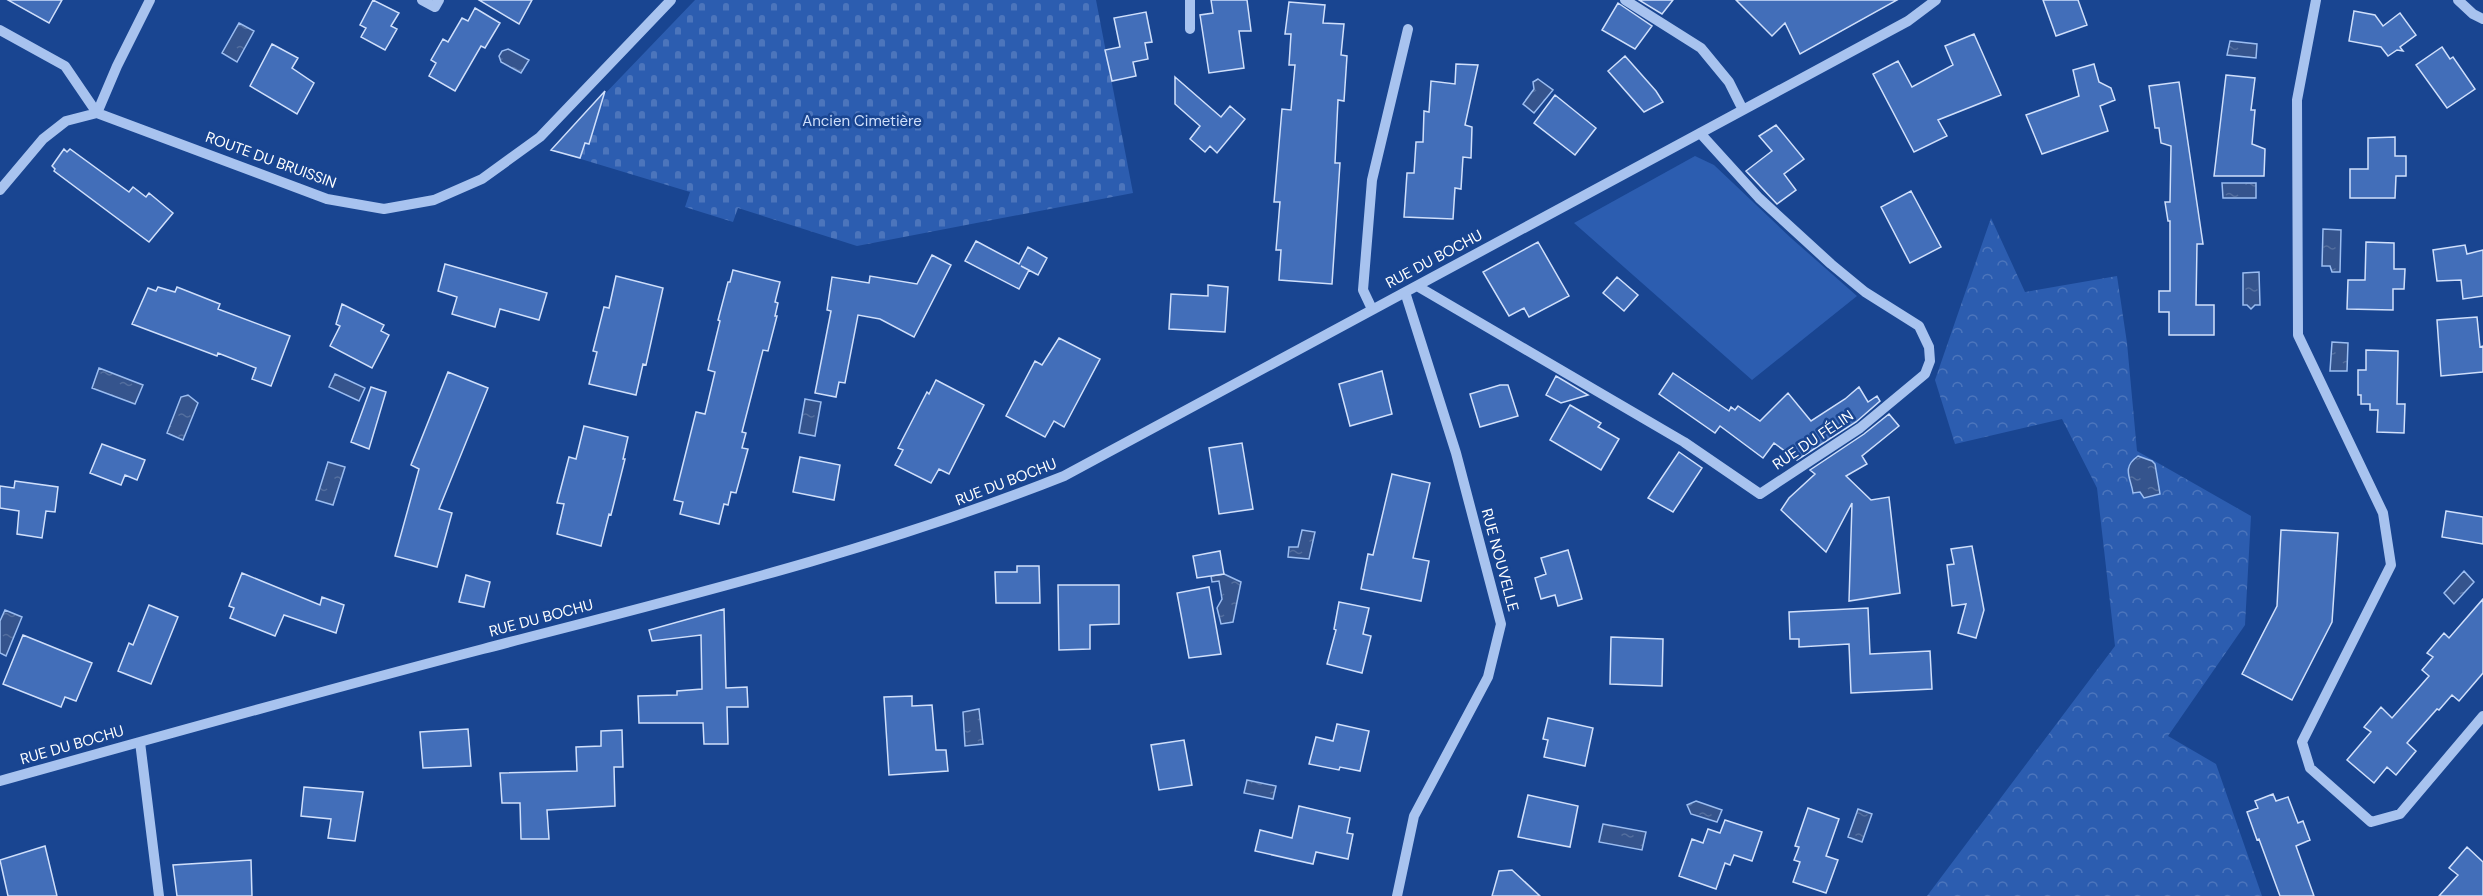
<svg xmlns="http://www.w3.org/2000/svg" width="2483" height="896" font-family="'DM Sans',sans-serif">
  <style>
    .grass { fill: #2c5db0 }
    .forest { fill: url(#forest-crowns) }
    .cemetery { fill: url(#cemetery-stones) }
    .water { fill: url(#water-ripples); stroke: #9bbdf1; stroke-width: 1.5 }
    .building { fill: #426eb9; stroke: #cfdffb; stroke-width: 1.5 }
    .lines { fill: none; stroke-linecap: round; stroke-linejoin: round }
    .minor { stroke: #a8c3ef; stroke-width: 10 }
    .labels { text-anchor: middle; stroke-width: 5; stroke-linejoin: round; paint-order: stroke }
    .park-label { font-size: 15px; fill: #cfdffb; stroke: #194591 }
    .street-label { font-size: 15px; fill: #fff; stroke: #194591 }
  </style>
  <defs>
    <pattern id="forest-crowns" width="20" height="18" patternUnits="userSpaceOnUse" patternTransform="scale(1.5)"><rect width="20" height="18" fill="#2c5db0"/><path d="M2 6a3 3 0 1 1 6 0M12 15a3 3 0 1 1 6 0" fill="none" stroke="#4c75bc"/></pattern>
    <pattern id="cemetery-stones" width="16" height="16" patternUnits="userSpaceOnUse" patternTransform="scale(1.5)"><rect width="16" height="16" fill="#2c5db0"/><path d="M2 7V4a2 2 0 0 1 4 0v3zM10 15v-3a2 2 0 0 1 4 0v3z" fill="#4c75bc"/></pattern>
    <pattern id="water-ripples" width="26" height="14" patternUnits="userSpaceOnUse" patternTransform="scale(1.5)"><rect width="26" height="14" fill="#35548d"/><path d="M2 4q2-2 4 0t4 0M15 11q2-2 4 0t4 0" fill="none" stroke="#536e9e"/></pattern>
  </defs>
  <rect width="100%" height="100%" fill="#194591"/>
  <!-- grass -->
  <path class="grass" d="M1695,156L1714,165L1791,238L1857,296L1752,380L1574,223Z"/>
  <!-- forest -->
  <path class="forest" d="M1991,218L2025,292L2117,276L2127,343L2137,451L2251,516L2245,625L2168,736L2216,764L2262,896H1927L2115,646L2097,488L2062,419L1955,444L1935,380Z"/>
  <!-- cemetery -->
  <path class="cemetery" d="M695,0H1096L1133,193L857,246L738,208L733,222L685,207L690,192L551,150Z"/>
  <!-- water -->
  <path class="water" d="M239,23L254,31L237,62L222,53Z
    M2230,41L2257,44L2256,58L2227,55Z
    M508,49L529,60L521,73L501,62L499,56L502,51Z
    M1538,79L1553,90L1534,113L1523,104L1534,89L1533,82Z
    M2222,183H2256V198H2223Z
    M2323,229L2341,230L2340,272H2332L2330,266H2322Z
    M2259,272L2260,305H2255L2251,309L2247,305H2243V273Z
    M2332,342L2348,343L2347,371H2330Z
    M99,368L143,385L135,404L92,388Z
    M335,374L365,388L359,401L329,387Z
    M188,395L198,403L183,440L167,433L181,397Z
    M805,399L821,402L815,436L799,433Z
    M2138,456L2152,461L2155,464L2160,494L2144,498L2140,492L2133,493C2131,478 2121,468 2138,456Z
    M328,462L345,467L333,505L316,500Z
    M1302,530L1315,532L1309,559L1288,557L1289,547H1298Z
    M2464,571L2474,582L2454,604L2444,593Z
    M1224,574L1241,582L1233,622L1221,624L1217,608L1222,599L1219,581L1212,582L1211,576Z
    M5,610L22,617L6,656L0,653V621Z
    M979,709L983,744L965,746L963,712Z
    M1247,780L1276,786L1273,799L1244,793Z
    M1696,801L1722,810L1717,822L1691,814L1687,805Z
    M1858,809L1872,814L1862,842L1848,837Z
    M1603,824L1646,832L1642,850L1599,842Z"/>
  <!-- building -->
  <path class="building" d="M8,0H62L49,23Z
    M373,0L399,13L391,26L397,29L385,50L361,37L366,28L360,25Z
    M479,0H532L519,24Z
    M1211,0H1247L1251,31H1239L1244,68L1209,73L1200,15L1213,13Z
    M1639,0H1673L1662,14Z
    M1736,0H1897L1800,54L1785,23L1772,36Z
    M2043,0H2078L2087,25L2056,36Z
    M1289,2L1325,5L1323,23L1344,24L1341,55L1347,56L1344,101L1338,100L1335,163H1340L1332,284L1279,280L1281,250H1276L1280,202H1274L1282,109L1291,110L1295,65H1289L1291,34H1285Z
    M1618,3L1652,26L1635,49L1602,30Z
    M475,8L500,23L485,48L481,46L455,91L429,76L436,63L431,60L443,39L448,42L462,18L468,21Z
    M2354,11L2375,15L2383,26L2400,13L2416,35L2400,47L2403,51L2397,50L2388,56L2381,47L2349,41Z
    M1146,12L1152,42L1145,43L1148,59L1133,62L1136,76L1112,81L1105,50L1120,47L1114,18Z
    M1974,34L2001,95L1938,120L1947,136L1914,152L1873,74L1898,61L1912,87L1953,65L1945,46Z
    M272,44L298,58L292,68L314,83L297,114L250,86Z
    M2442,47L2450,59L2453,57L2475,89L2447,108L2416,65Z
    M1625,56L1656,91L1663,102L1644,112L1608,71Z
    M1456,64L1478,65L1465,125L1472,127L1471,158L1463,157L1461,189L1455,188L1453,219L1404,217L1407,173H1414L1416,142H1423L1424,111L1429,112L1431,81L1455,84Z
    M2094,64L2099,82L2111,88L2115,100L2100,106L2108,131L2042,154L2026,115L2079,96L2073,70Z
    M2226,75L2255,78L2251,110H2255L2252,144L2265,149L2264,176H2214Z
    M1175,77L1221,117L1230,106L1245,119L1217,153L1210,146L1205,152L1190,139L1200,126L1175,104Z
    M2179,82L2203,244H2197L2196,305H2214V335H2169V312H2159V291H2170V221H2168L2165,202H2170L2171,146L2161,143L2159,128H2155L2149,86Z
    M605,91L589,144L585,143L580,158L551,150Z
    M1555,95L1596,128L1575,155L1534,123Z
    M1776,125L1804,159L1784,174L1796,190L1777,204L1746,171L1772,151L1759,136Z
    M2395,137V156H2406V176H2396L2395,198H2350V169H2368V138Z
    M64,149L67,152L70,149L129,192L133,187L146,197L149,193L173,213L149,242L54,171L55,169L52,166Z
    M1911,191L1941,247L1910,263L1881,207Z
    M976,241L1019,264L1028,247L1047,258L1038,275L1021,266L1029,270L1019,289L965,261Z
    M1538,242L1569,296L1529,317L1524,308L1509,316L1483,272Z
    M2366,242L2394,243V269H2405L2404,289H2393V310L2347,309L2348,280H2365Z
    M2465,245L2467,254L2483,250V296L2463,299L2461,280L2437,281L2433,250Z
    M932,255L951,265L914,337L880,319L858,315L845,383L839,382L836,397L815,393L831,311L827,310L832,277L869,283L870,276L917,284Z
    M445,264L547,293L539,320L500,309L495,327L452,314L457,297L438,291Z
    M733,270L780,282L775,302L778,303L775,316H777L768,351L763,350L742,432L746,433L742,448L748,449L736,493L731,492L728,505L724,504L719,524L680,514L683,502L674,500L696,412L705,414L715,372L708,370L720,321L718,320L728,282H730Z
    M616,276L663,288L646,365L643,364L636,395L589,384L597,352L593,351L604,307L609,308Z
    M1617,277L1638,295L1624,311L1603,293Z
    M1208,285L1228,287L1225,332L1169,329L1171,294L1208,296Z
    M158,287L175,292L177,287L220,304L218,309L290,336L271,386L252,379L256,368L218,353L217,356L132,324L148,288L156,291Z
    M342,304L384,325L381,331L389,335L372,368L330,346L340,326L336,324Z
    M2477,317L2480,347L2483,346V372L2441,376L2437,320Z
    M1059,338L1100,359L1064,427L1054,421L1045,437L1006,416L1035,361L1042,365Z
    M2366,350L2398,351L2397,404H2405L2404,433L2377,432L2378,410H2370V404H2361V395H2358V370H2366Z
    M1382,371L1392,414L1350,426L1339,384Z
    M448,372L488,388L439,509L452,513L437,567L395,556L419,469L411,465Z
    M1673,373L1729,411L1731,407L1735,410L1738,406L1760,421L1788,393L1811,421L1845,399L1859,387L1868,402L1877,396L1880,401L1856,422L1797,460L1774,443L1763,458L1720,426L1715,433L1659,394Z
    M1556,376L1588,395L1561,403L1546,395Z
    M936,380L984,405L949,474L939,469L931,483L895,465L903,450L898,448L927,392L929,394Z
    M1500,385H1508L1518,416L1480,427L1470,394Z
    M371,387L386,392L369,449L351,442Z
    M1570,405L1601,423L1598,427L1619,439L1601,470L1550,440Z
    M1889,414L1899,426L1862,456L1867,464L1846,476L1871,500L1889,497L1900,593L1849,601L1852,503L1826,552L1781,510L1789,498L1815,474L1810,470L1864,434Z
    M584,426L628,437L623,459H625L611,515L609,514L601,546L557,534L564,504L557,503L569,457L576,459Z
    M1242,443L1253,509L1219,514L1209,448Z
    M102,444L145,460L137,480L125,475L121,485L90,473Z
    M1679,452L1702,468L1673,512L1648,498Z
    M800,457L840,465L834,500L793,492Z
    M1392,474L1430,483L1413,558L1429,561L1421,601L1361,589L1368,554L1373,555Z
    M15,481L58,487L55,512L46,511L42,538L17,534L19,511L0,508V486L14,488Z
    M2446,511L2483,517V544L2442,537Z
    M2281,530L2338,533L2332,622L2292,700L2242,674L2277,606Z
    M1972,546L1984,610L1976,638L1958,633L1966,604L1952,606L1947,565L1954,564L1951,549Z
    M1568,550L1582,599L1558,606L1555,595L1541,599L1535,578L1546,574L1541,558Z
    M1220,551L1224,574L1197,578L1193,556Z
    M1017,566H1039L1040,603H996L995,572H1017Z
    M242,573L320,605L322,597L344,605L336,633L284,615L275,636L230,618L234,608L229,606Z
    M466,575L490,582L484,607L459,602Z
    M1058,585H1119V624L1090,625V649L1059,650Z
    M1209,587L1221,654L1189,658L1177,593Z
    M2483,599V673L2459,701L2452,695L2439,710L2437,709L2407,743L2416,751L2396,775L2387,767L2374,783L2347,760L2371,732L2364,727L2381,707L2392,718L2429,676L2422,670L2433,657L2427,653L2444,633L2449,638Z
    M1339,602L1369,608L1363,634L1371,636L1362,673L1327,664L1336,630L1334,629Z
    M149,605L178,617L151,684L118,671L129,643L133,645Z
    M1868,608L1870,654L1930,651L1932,689L1851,693L1849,644L1799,647V639H1790L1789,612Z
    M724,609L726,688L747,687L748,707H727L728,744H704L703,723H639L638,696L677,695V691L702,689L701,635L652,641L649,630Z
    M23,635L92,663L76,701L65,697L61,707L3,684Z
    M1611,637L1663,639L1662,686L1610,684Z
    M912,696V706L932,705L936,750H946L948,771L889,775L884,697Z
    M1548,718L1593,728L1585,766L1544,757L1548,740L1543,739Z
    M1337,724L1369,731L1360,771L1340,767L1339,770L1309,764L1316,737L1333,741Z
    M468,729L471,766L423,768L420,732Z
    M622,730L623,767H614L615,806L547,810L549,839H521L520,803H502L500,773L577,771L576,747L601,746V731Z
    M1184,740L1192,785L1159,790L1151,745Z
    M304,787L363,792L355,841L328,838L331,819L301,816Z
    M2273,794L2276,801L2288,797L2298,823L2303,821L2310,840L2296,846L2314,896H2280L2259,839L2257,840L2247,812L2258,808L2255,801Z
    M1528,795L1578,806L1570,847L1518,837Z
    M1299,806L1350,818L1347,833L1353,834L1348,859L1316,852L1313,864L1255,851L1260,830L1292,838Z
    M1808,808L1839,819L1826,856L1838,860L1826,893L1793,882L1800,862L1794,860L1799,847L1795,846Z
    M1725,820L1762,832L1752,861L1734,855L1730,865L1725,863L1716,889L1679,876L1692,839L1703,843L1708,829L1720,833Z
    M45,846L57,896H8L0,860Z
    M2467,847L2483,862V896H2439L2458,875L2449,868Z
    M251,860L252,896H177L173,865Z
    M1512,870L1540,896H1492L1499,871Z"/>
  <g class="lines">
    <!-- minor -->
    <path class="minor" d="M422,0L435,7L439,0
      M1625,0L1701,48L1729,82L1743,110
      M2316,0L2297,100L2298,335L2383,513L2391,565L2302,742L2310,768L2371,822L2400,814L2483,716
      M2458,0L2473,14L2483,19
      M1190,29V0
      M0,30L65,66L97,113
      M97,113L117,66L150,0
      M0,190L43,139L66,121L97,113L327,199L384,209L434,200L482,179L540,137L671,0
      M1417,286L1684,442L1760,494L1860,428L1925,374L1930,361L1929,347L1919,326L1865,292L1831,264L1759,198L1700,133
      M1372,309L1363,290L1372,180L1408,29
      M140,742L159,896
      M0,781C161,736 321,691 483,649C679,598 875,551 1064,476L1908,21L1936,0
      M1397,896L1414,816L1488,677L1501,624L1456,453L1405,292"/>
  </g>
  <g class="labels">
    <!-- park labels -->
    <g class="park-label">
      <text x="862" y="126">Ancien Cimetière</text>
    </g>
    <!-- street labels -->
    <g class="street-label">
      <text transform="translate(271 160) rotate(20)" y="5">ROUTE DU BRUISSIN</text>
      <text transform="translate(1434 259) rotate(-28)" y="5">RUE DU BOCHU</text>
      <text transform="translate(1813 440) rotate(-34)" y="5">RUE DU FÉLIN</text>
      <text transform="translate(1006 482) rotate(-21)" y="5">RUE DU BOCHU</text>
      <text transform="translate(1500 560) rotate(75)" y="5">RUE NOUVELLE</text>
      <text transform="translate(541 618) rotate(-15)" y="5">RUE DU BOCHU</text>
      <text transform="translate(72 745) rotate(-16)" y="5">RUE DU BOCHU</text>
    </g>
  </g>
</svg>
